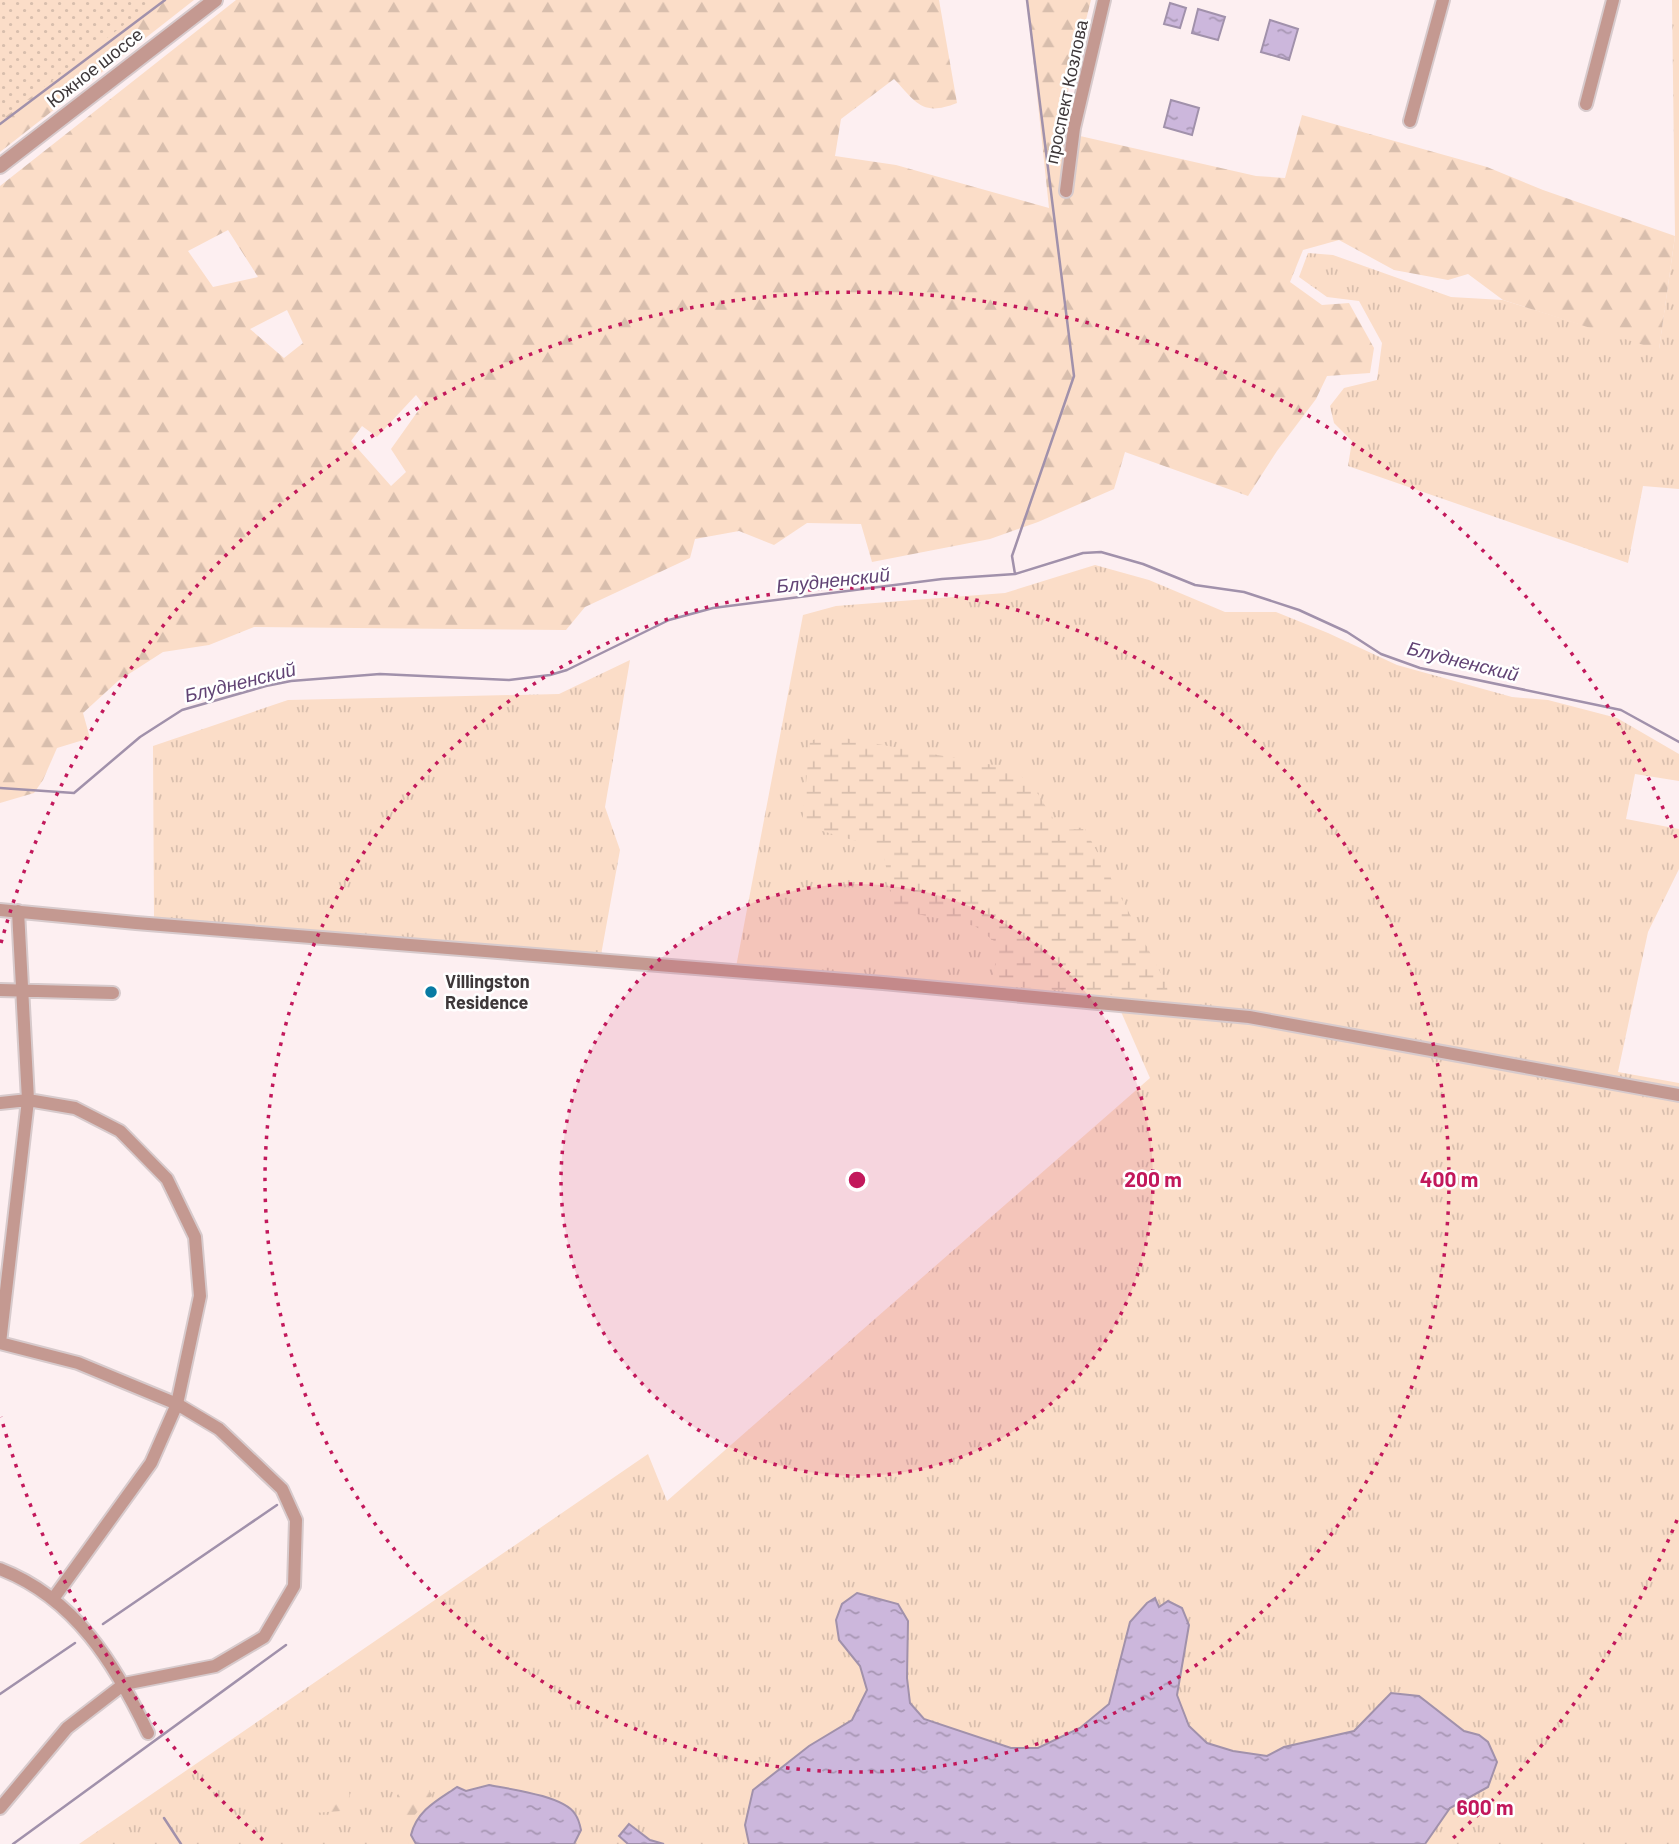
<svg xmlns="http://www.w3.org/2000/svg" width="1679" height="1844" font-family="Barlow,sans-serif">
  <style>
    .grass { fill: url(#grass-tufts) }
    .forest { fill: url(#forest-firs); fill-rule: evenodd }
    .wetland { fill: url(#wetland-marsh) }
    .park { fill: url(#park-dots) }
    .water { fill: url(#water-ripples); stroke: #a191ab; stroke-width: 2 }
    .lines { fill: none; stroke-linecap: round; stroke-linejoin: round }
    .stream { stroke: #a191ab; stroke-width: 2.5 }
    .minor-casing { stroke: #d7cacc; stroke-width: 16 }
    .tertiary-casing { stroke: #d7cacc; stroke-width: 18 }
    .minor { stroke: #c49991; stroke-width: 12 }
    .tertiary { stroke: #c49991; stroke-width: 14 }
    .ring { fill: none; stroke: #c2185b; stroke-width: 3.5; stroke-dasharray: 3.5 7 }
    .poi-dot { fill: #087aa3; stroke: #fff; stroke-width: 2.5 }
    .labels { text-anchor: middle; stroke-width: 5; stroke-linejoin: round; paint-order: stroke }
    .street-label { font-size: 18px; fill: #3e383a; stroke: #fff }
    .poi-label { font-size: 18px; font-weight: bold; fill: #3e383a; stroke: #fff; text-anchor: start }
    .water-label { font-size: 19px; font-style: italic; fill: #614374; stroke: #fff }
    .centre { fill: #c2185b; stroke: #fff; stroke-width: 3.5 }
    .ring-label { font-size: 21px; text-anchor: middle; font-weight: bold; fill: #c2185b; stroke: #fff; stroke-width: 5; stroke-linejoin: round; paint-order: stroke }
  </style>
  <defs>
    <pattern id="grass-tufts" width="24" height="20" patternUnits="userSpaceOnUse" patternTransform="scale(1.75)"><rect width="24" height="20" fill="#fbddc8"/><path d="M3 7l-1-3M5 7V3M7 7l1-3M15 17l-1-3M17 17v-4M19 17l1-3" fill="none" stroke="#d8bead"/></pattern>
    <pattern id="forest-firs" width="22" height="20" patternUnits="userSpaceOnUse" patternTransform="scale(1.75)"><rect width="22" height="20" fill="#fbddc8"/><path d="M5 1l3.5 6h-7zM16 11l3.5 6h-7z" fill="#d8bead"/></pattern>
    <pattern id="wetland-marsh" width="20" height="14" patternUnits="userSpaceOnUse" patternTransform="scale(1.75)"><rect width="20" height="14" fill="#fbddc8"/><path d="M1 5h8M5 5V1M11 12h8M15 12V8" fill="none" stroke="#d8bead"/></pattern>
    <pattern id="park-dots" width="8" height="8" patternUnits="userSpaceOnUse" patternTransform="scale(1.75)"><rect width="8" height="8" fill="#fbddc8"/><path d="M2 2h.1M6 6h.1" fill="none" stroke="#d8bead" stroke-width="1.8" stroke-linecap="round"/></pattern>
    <pattern id="water-ripples" width="26" height="14" patternUnits="userSpaceOnUse" patternTransform="scale(1.75)"><rect width="26" height="14" fill="#ccb7dc"/><path d="M2 4q2-2 4 0t4 0M15 11q2-2 4 0t4 0" fill="none" stroke="#a796b3"/></pattern>
  </defs>
  <rect width="100%" height="100%" fill="#fdeff1"/>
  <!-- grass -->
  <path class="grass" d="M1672,0H1679V489L1643,486L1628,563L1348,466L1352,441L1334,423L1330,406L1344,388L1377,380L1382,343L1359,301L1327,297L1299,277L1308,253L1333,255L1451,297L1503,300L1659,349L1675,236Z
    M1095,565L1149,580L1225,612H1276L1328,633L1397,665L1512,697L1548,700L1617,718L1679,754V781L1635,774L1626,819L1679,829V869L1648,932L1618,1072L1679,1083V1844H79L648,1454L667,1501L1150,1078L1115,998L736,967L803,615L836,606L1005,593Z
    M630,660L605,807L620,850L601,955L154,919L153,746L288,700L559,694Z"/>
  <!-- forest -->
  <path class="forest" d="M0,0H194L0,152Z
    M236,0H939L957,103C922,117 916,102 894,79L841,119L835,156L896,165L1049,208L1027,0H1091L1058,131L1256,176L1285,178L1302,115L1487,167L1543,190L1675,236L1659,350L1503,300L1468,274L1448,280L1394,270L1339,240L1303,250L1290,282L1322,305L1349,303L1374,348L1370,373L1327,376L1316,399L1277,451L1248,496L1125,452L1114,489L1038,522L990,539L872,562L861,524L807,523L774,545L739,531L695,539L690,558L585,607L566,630L254,627L209,645L163,652L118,681L83,713L90,738L57,748L43,780L34,793L0,803V186ZM228,230L258,277L213,287L188,251ZM287,310L303,343L284,358L250,329ZM416,395L423,404L391,449L406,472L391,486L351,441L362,426L377,437Z
    M423,1780L432,1795L407,1824L409,1844H403L397,1795Z
    M341,1786L349,1791L351,1807L341,1811L313,1813L330,1788Z"/>
  <!-- wetland -->
  <path class="wetland" d="M828,735L1015,769L1038,794L1060,830L1085,829L1167,985L1168,999L991,985L999,945L975,926L893,909L883,849L802,825L810,741Z"/>
  <!-- park -->
  <path class="park" d="M0,0H156L0,121Z"/>
  <!-- water -->
  <path class="water" d="M1170,3L1186,8L1180,28L1164,24Z
    M1198,9L1225,17L1218,40L1192,33Z
    M1270,20L1298,29L1289,60L1261,52Z
    M1171,100L1199,108L1192,135L1164,127Z
    M857,1593L898,1604L908,1621L907,1678L910,1703L924,1719L1011,1748H1038L1080,1728L1109,1704L1130,1622L1147,1603L1155,1598L1159,1607L1168,1601L1182,1608L1189,1625L1177,1695L1189,1726L1207,1743L1233,1751L1267,1756L1284,1747L1354,1731L1391,1693L1419,1696L1464,1731L1479,1735L1488,1742L1497,1762L1488,1787L1450,1808L1425,1844H749L745,1825L753,1790L809,1746L852,1720L867,1690L860,1666L839,1640L836,1620L842,1604Z
    M489,1785C510,1789 564,1796 575,1814C578,1818 580,1825 581,1830L574,1844H416L411,1835C417,1810 438,1800 457,1787L466,1791Z
    M629,1824L650,1840L664,1844H628L619,1836Z"/>
  <g class="lines">
    <!-- stream -->
    <path class="stream" d="M0,124L165,0
      M1015,574L1012,556L1074,376L1027,0
      M0,788L74,793L140,737L182,710L266,686L291,681L380,674L509,680L550,675L567,670L669,620L713,608L942,579L1015,574L1083,553L1101,552L1143,564L1195,585L1244,592L1299,610L1347,632L1381,654L1420,668L1621,710L1679,742
      M103,1624L277,1505
      M0,1694L75,1643
      M164,1818L181,1844
      M13,1844L286,1645"/>
    <defs>
      <path id="minor" d="M1586,104L1613,0
        M1410,121L1443,0
        M1066,191L1074,128L1104,0
        M0,910L136,923L883,983L1249,1017L1679,1095
        M0,990L113,993
        M0,1103L28,1100L75,1108L120,1131L167,1179L195,1237L200,1296L177,1404L151,1463L53,1599
        M0,1569C75,1598 115,1664 148,1733
        M0,1808L67,1728L124,1684L215,1666L264,1637L294,1586L296,1520L282,1489L219,1429L177,1404L78,1363L0,1343L28,1100L18,911"/>
      <path id="tertiary" d="M0,166L215,0"/>
    </defs>
    <!-- minor casing -->
    <use href="#minor" class="minor-casing"/>
    <!-- tertiary casing -->
    <use href="#tertiary" class="tertiary-casing"/>
    <!-- minor -->
    <use href="#minor" class="minor"/>
    <!-- tertiary -->
    <use href="#tertiary" class="tertiary"/>
  </g>
  <!-- distance rings -->
  <circle cx="857" cy="1180" r="296" fill="#c2185b" fill-opacity=".12"/>
  <g class="ring">
    <circle cx="857" cy="1180" r="296"/>
    <circle cx="857" cy="1180" r="592"/>
    <path d="M1677 1520A888 888 0 0 1 1451 1840M263 1840A888 888 0 0 1 1 1417M1 943A888 888 0 0 1 1677 840"/>
  </g>
  <!-- markers -->
  <circle class="poi-dot" cx="431" cy="992" r="7"/>
  <g class="labels">
    <!-- street labels -->
    <g class="street-label">
      <text transform="translate(95 68) rotate(-38)" y="6">Южное шоссе</text>
      <text transform="translate(1067 92) rotate(-78)" y="6">проспект Козлова</text>
    </g>
    <!-- poi labels -->
    <g class="poi-label">
      <text x="445" y="988">Villingston<tspan x="445" dy="21">Residence</tspan></text>
    </g>
    <!-- water labels -->
    <g class="water-label">
      <text transform="translate(833 580) rotate(-6)" y="7">Блудненский</text>
      <text transform="translate(1463 661) rotate(14)" y="7">Блудненский</text>
      <text transform="translate(240 682) rotate(-14)" y="7">Блудненский</text>
    </g>
  </g>
  <circle cx="857" cy="1180" r="10" class="centre"/>
  <g class="ring-label">
    <text x="1153" y="1187">200 m</text>
    <text x="1449" y="1187">400 m</text>
    <text x="1485" y="1815">600 m</text>
  </g>
</svg>
